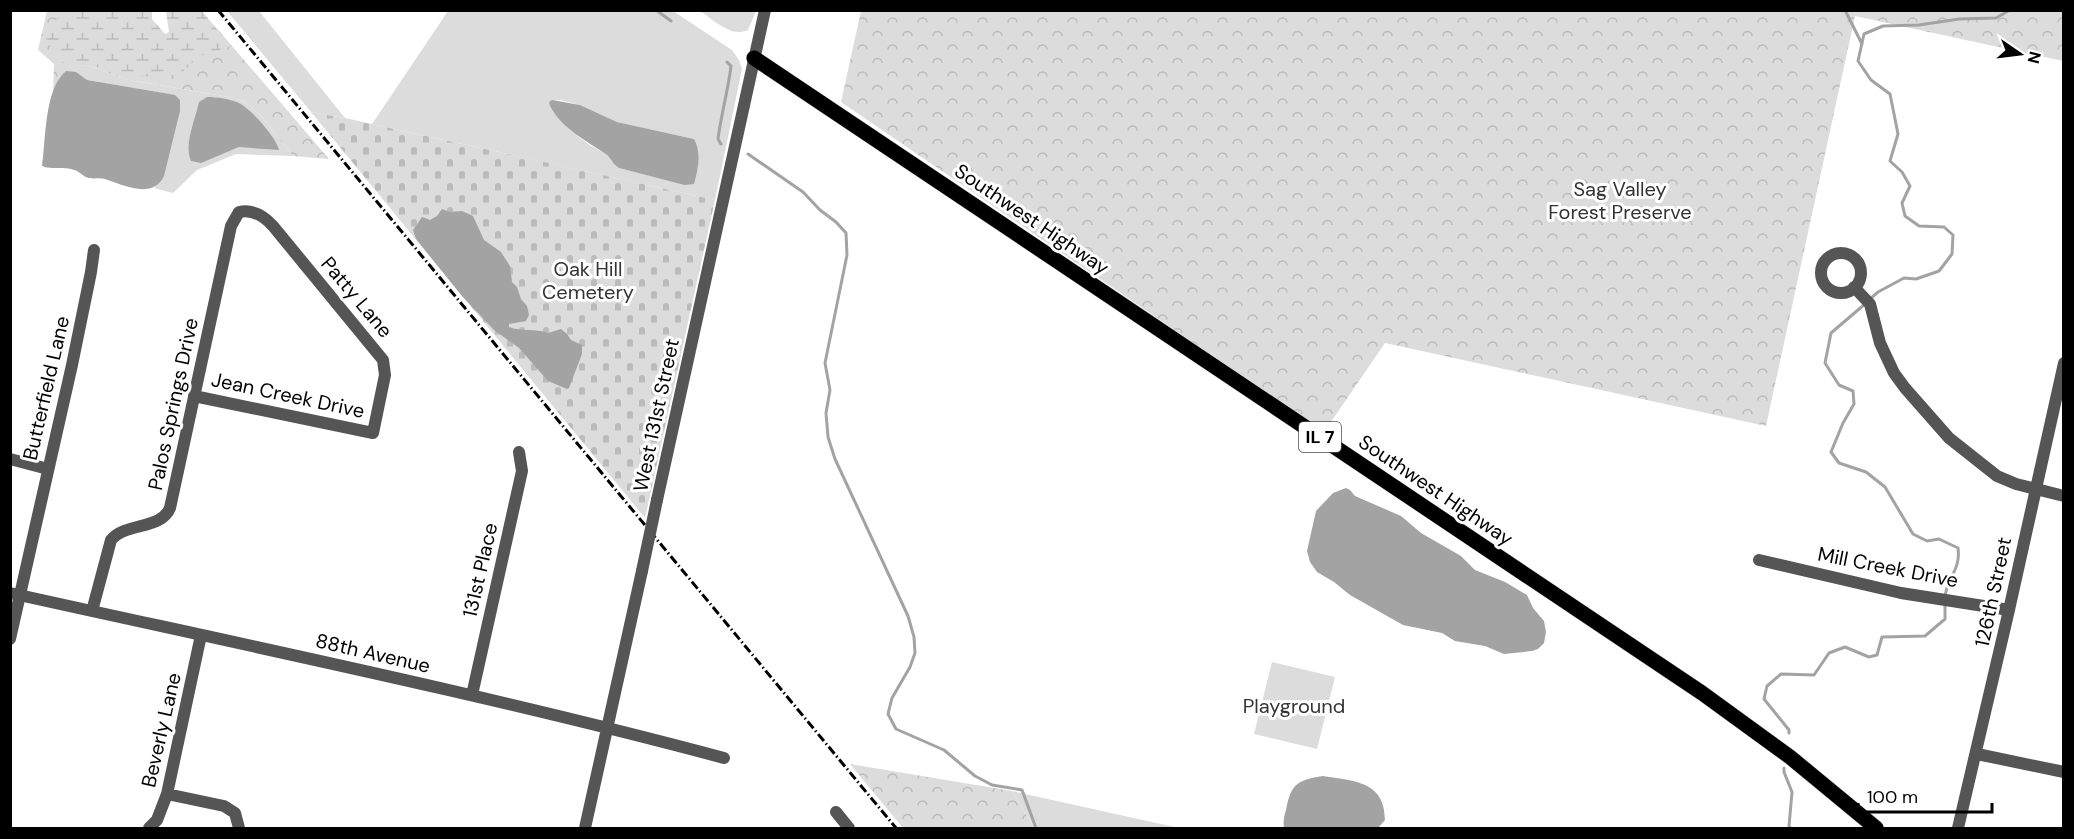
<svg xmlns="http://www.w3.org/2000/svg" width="2074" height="839" font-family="'DM Sans',sans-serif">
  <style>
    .green { fill: #dcdcdc; fill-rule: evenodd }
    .forest { fill: url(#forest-crowns) }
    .wetland { fill: url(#wetland-marsh) }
    .cemetery { fill: url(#cemetery-stones) }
    .water { fill: #a3a3a3 }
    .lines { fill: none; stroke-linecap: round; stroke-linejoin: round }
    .stream { stroke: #a3a3a3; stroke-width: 3 }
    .major-casing { stroke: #dbdbdb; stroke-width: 16 }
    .minor { stroke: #555; stroke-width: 12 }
    .major { stroke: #000; stroke-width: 15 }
    .rail { stroke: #000; stroke-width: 3; stroke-dasharray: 9 3 1.5 3; stroke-linecap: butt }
    .minor-bridge { stroke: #555; stroke-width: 12 }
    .labels { text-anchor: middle; stroke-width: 6; stroke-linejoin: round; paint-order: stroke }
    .shield { fill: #fff; stroke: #4c4c4c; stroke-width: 1.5 }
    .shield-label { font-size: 18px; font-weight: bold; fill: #000 }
    .park-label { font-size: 20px; fill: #333; stroke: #fff }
    .street-label { font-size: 20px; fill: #000; stroke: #fff }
  </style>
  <defs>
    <pattern id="forest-crowns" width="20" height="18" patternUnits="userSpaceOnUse" patternTransform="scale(1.5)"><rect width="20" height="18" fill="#dcdcdc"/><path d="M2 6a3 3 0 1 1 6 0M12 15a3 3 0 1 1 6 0" fill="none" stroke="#bbb"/></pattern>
    <pattern id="wetland-marsh" width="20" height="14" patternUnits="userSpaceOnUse" patternTransform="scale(1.5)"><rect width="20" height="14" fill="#dcdcdc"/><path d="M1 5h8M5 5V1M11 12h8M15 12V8" fill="none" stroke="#bbb"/></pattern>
    <pattern id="cemetery-stones" width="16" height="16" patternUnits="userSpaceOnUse" patternTransform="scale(1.5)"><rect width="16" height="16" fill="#dcdcdc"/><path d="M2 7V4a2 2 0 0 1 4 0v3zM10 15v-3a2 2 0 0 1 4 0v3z" fill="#bbb"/></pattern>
  </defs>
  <rect width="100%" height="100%" fill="#fff"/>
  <!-- green -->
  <path class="green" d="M227,11H259L345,118L311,112Z
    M448,11H673L732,50L739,60L742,69L715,200L372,124ZM560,100L580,105L617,122L694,139C705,155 694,171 684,185L619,168C615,165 613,162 610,158C606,153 596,149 590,145C578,137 550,115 550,101Z
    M700,11L756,10V11L748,30C731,38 714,20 700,11Z
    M86,65L129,80L229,97L245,102L262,117L293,156L236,154L197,170L173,193L154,188L161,181L164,176L175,95L87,80L79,75L66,71L72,66ZM203,99L257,147H239L224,153L198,106Z
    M1272,662L1335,677L1317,749L1254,734Z
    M1012,791L1161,824L1179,828H1034Z"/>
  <!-- forest -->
  <path class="forest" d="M47,11H114L192,59L214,25L329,159L293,156L262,117L245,102L229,97L129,80L86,65L72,66L60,77L53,94L54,64L38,50Z
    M861,11H2063V61L1855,16L1766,426L1385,343L1324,432L841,102Z
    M850,764L1012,791L1034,828H903Z"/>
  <!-- wetland -->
  <path class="wetland" d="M201,10L231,46L221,49L214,56L196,54L190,65L176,78L168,80L147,74L129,80L97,67L86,65L72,66L62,62C58,52 51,48 45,39C47,27 57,22 62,11H152V19L165,34L169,32L166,11Z"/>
  <!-- cemetery -->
  <path class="cemetery" d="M311,112L345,118L715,200L645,518Z"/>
  <!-- water -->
  <path class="water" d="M66,71L76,72L87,80L170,94L175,95L180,100V111L164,176C153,200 123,185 105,179C99,177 92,180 86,177C82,175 79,171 74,170C64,166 51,170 42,166C46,140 44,89 66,71Z
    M207,97C217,97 230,99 239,103C251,109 276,137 279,150L239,147L201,163L191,161C184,145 194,123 198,106L199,102Z
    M552,100L580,105L617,122L694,139C702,151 698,170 694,184L684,185L619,168C613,164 612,160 607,155C586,140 563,130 550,106L549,102Z
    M442,209L450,212L462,211L473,216L484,240L501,252L510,266L512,282L517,287L521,299L527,306L529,315L526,321L509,324V327C521,332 536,328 548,333L561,329L567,334L571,340L582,345V354L569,388L567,389L548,381L519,348L494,330L462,296L416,239L413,230L422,217L430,220L437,216Z
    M1346,488L1350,490L1355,496L1401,516L1421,533L1461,556L1475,570L1505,582L1527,595L1533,608L1544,621L1546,632L1544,643L1538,649L1532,651L1504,654L1485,646L1455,641L1442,633L1403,625L1350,595L1334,582L1317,572L1310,562L1307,551L1316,511L1333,493Z
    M1323,776C1354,781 1385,781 1385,820L1378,828H1284C1283,822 1284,816 1286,810C1291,783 1298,780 1323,776Z"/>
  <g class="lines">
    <!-- stream -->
    <path class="stream" d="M656,10L671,21
      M1845,10L1862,44
      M721,144L718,139C721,115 728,91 731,66L727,62
      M748,154L803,192L820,210L836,222L846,233L847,255L825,363L830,390L826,413L828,437L835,459L908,616L914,637L915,653L910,667L892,698L888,714L896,729L944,750L975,776L992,785L1022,790L1036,828
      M1870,299L1878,292L1904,278L1916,279L1939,271L1952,254L1953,235L1944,227L1919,226L1905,216L1902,203L1910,186L1902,172L1890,161L1898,134L1890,94L1871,80L1858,61L1864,34L1883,26L1919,25L1959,19L1996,18L2010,10
      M1865,304L1831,333L1825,363L1839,385L1853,391L1854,404L1843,423L1831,452L1839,463L1866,472L1885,487L1913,534L1927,541L1939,539L1958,548C1961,570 1947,577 1945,597
      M1789,733V730L1764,699L1767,686L1781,674L1814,675L1829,653L1845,647L1869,657L1877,655L1882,637L1925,636L1945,619V604
      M1784,768V772L1792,792L1789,826L1790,828"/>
    <defs>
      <path id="major" d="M754,58L1702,693L1790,757L1876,828"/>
    </defs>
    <!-- major casing -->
    <use href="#major" class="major-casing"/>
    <!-- minor -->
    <path class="minor" d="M1821 273a20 20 0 1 1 40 0a20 20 0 1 1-40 0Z
      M1854,287L1870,304L1880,343L1894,373L1905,388L1949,438L1997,476L2016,484L2064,496
      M10,459L48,469
      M657,500L765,10
      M1759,560L1901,593L2009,610
      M10,593C249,646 488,695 724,758
      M92,611L111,540C126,522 161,530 170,508L231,226L239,212C253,209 264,216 273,226L383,360L385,375L373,433L194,396
      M10,639L72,365L91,272L94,250
      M472,695L522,471L519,452
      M1977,754L2064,772
      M167,794L224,806L235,813L239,828
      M836,812L849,828
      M149,828L157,820L167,794L201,635
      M585,828L642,571
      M1958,828L2009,610L2064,363"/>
    <!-- major -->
    <use href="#major" class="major"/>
    <!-- rail -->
    <path class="rail" d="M218,10L896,828"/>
    <!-- minor-bridge -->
    <path class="minor-bridge" d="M642,571L657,500"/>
  </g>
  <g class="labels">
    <!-- shield labels -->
    <rect class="shield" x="1299" y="422" width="42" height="30" rx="4.5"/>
    <g class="shield-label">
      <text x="1320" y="443">IL 7</text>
    </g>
    <!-- park labels -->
    <g class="park-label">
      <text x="1620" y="196">Sag Valley<tspan x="1620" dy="23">Forest Preserve</tspan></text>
      <text x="588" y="276">Oak Hill<tspan x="588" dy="23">Cemetery</tspan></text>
      <text x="1294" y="713">Playground</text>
    </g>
    <!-- street labels -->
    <g class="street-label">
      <text transform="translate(1032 219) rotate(34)" y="7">Southwest Highway</text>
      <text transform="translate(357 297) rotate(50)" y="7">Patty Lane</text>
      <text transform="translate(46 388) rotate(-77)" y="7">Butterfield Lane</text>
      <text transform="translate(288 395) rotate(12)" y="7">Jean Creek Drive</text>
      <text transform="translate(173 404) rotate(-78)" y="7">Palos Springs Drive</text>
      <text transform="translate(656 415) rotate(-78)" y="7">West 131st Street</text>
      <text transform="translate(1436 490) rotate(34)" y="7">Southwest Highway</text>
      <text transform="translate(1888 567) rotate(11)" y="7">Mill Creek Drive</text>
      <text transform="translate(480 570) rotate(-77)" y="7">131st Place</text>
      <text transform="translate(1993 592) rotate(-78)" y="7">126th Street</text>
      <text transform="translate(373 653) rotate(13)" y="7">88th Avenue</text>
      <text transform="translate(161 730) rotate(-77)" y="7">Beverly Lane</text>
    </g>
  </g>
  <!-- border -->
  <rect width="2074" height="839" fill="none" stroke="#000000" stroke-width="24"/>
  <!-- north arrow -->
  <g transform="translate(2020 54) rotate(104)" stroke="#ffffff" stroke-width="4.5" paint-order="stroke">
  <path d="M0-4.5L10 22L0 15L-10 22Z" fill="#000000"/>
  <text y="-9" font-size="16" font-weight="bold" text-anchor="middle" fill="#000000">N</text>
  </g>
  <!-- scale -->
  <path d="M1858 803v9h134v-9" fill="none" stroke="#000000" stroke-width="3"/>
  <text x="1867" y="803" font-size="18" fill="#000000" stroke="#ffffff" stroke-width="4.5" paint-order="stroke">100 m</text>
</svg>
